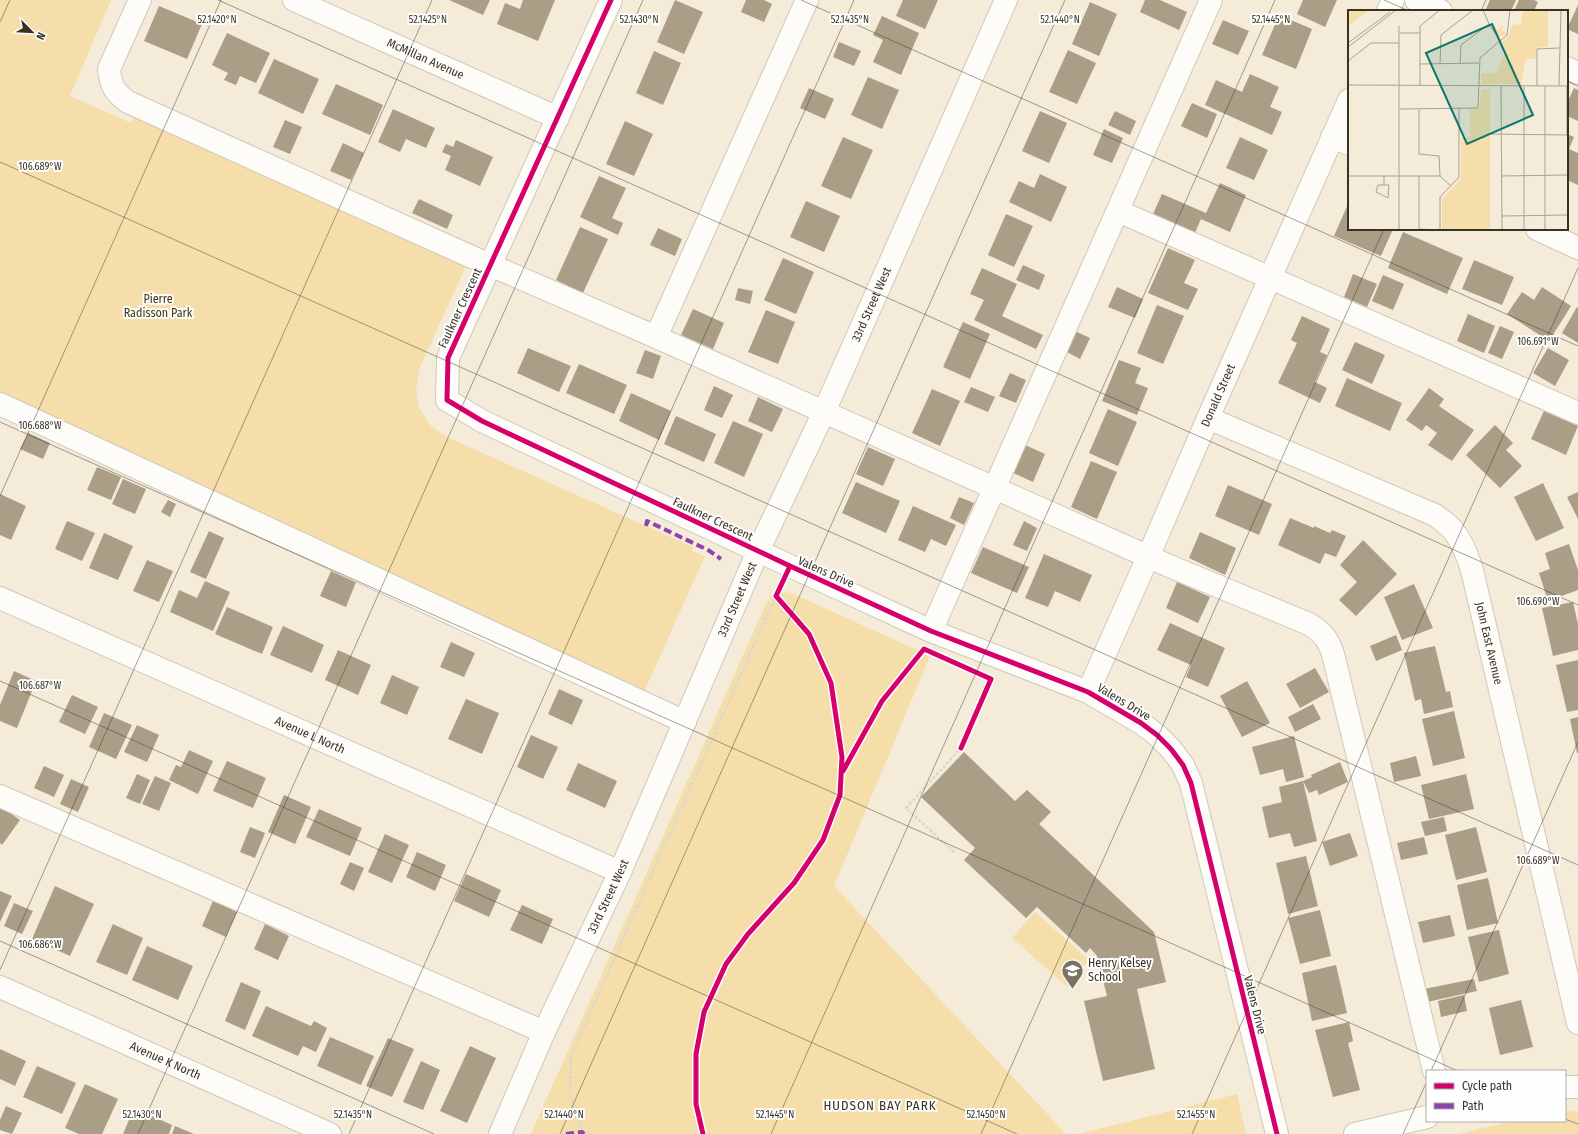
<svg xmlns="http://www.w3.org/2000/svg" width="1578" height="1134" font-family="'Fira Sans Condensed',sans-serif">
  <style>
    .green { fill: #f6deab }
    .building { fill: #aa9f86 }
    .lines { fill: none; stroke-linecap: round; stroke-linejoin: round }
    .minor-casing { stroke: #cfc8ba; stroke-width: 24 }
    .major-casing { stroke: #cfc8ba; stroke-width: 24 }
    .path { stroke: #d9d7d1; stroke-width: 2.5; stroke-dasharray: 3 2; stroke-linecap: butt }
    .minor { stroke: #fdfcf9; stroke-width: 22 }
    .major { stroke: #fdfcf9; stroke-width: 22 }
    .quiet { stroke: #8e44ad; stroke-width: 4; stroke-dasharray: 8 4; stroke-linecap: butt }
    .cycleway-casing { stroke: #fefefe; stroke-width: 8 }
    .cycleway { stroke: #d6006c; stroke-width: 5 }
    .ticks { fill: none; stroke: #383225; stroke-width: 1; stroke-opacity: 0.45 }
    .labels { text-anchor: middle; stroke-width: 4; stroke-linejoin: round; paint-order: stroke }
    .street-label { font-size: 12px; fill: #383225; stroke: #fefefe }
    .park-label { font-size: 12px; fill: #443512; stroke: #fefefe }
    .poi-label { font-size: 12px; fill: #383225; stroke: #fefefe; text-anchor: start }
    .neighbourhood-label { font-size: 13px; letter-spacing: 1px; fill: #383225; stroke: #fefefe }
    .inset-road { fill: none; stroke: #a9a191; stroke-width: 1 }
    .view { fill: #0f766e; fill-opacity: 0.15; stroke: #0f766e; stroke-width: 2 }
    .inset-edge { fill: none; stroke: #383225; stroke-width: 2 }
    .ticks-label { font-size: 10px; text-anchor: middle; fill: #383225; stroke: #fefefe; stroke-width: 4; stroke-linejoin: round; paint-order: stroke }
  </style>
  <rect width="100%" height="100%" fill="#f4ebd9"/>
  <!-- green -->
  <path class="green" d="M0,0H111L70,96L131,123L134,116L466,266L420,367L416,388L419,408L431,426L449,438L693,547L692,551L705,556L645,690L0,408Z
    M786,592L796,595L930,656L834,886L1066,1134H531L764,608C770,596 772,594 786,592Z
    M1035,912L1089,960L1066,986L1012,938Z
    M1237,1094L1246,1134H1079Z
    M1565,1110L1578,1112V1134H1457L1514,1121H1565Z"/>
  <!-- building -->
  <path class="building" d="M449,0H490L483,15Z
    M523,0H555L538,41L497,24L505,3L520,9Z
    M675,0L703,12L684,54L657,42Z
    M746,0H764L772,4L764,22L741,12Z
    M903,0H938L925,29L896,16Z
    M1145,0H1160L1187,12L1179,30L1140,12Z
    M1303,0H1337L1325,27L1297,14Z
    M1490,0H1516L1511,11H1485Z
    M1519,0H1534L1538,2L1534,11H1514Z
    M1090,2L1117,14L1099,56L1072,44Z
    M1578,5V34L1567,29Z
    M159,6L202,24L187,59L144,41Z
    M1279,15L1312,29L1296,69L1262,55Z
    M882,16L919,33L901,75L873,62L883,40L873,35Z
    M1223,20L1249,31L1238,55L1212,44Z
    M227,33L270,53L256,83L240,76L236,85L224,80L228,73L212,65Z
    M839,42L861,51L854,66L833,57Z
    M1068,50L1096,63L1077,104L1049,92Z
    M654,51L681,63L663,105L636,93Z
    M274,59L319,79L303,114L258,93Z
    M1250,74L1279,87L1270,107L1282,112L1272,135L1205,105L1216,80L1242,92Z
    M868,77L899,90L882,129L851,115Z
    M336,84L383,105L370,135L322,114Z
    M809,88L834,99L825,119L800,108Z
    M1574,88L1578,90V121L1567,116V103Z
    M1192,103L1217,114L1207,138L1181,126Z
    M393,109L435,128L426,148L406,139L400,152L378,142Z
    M1040,111L1067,123L1049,163L1022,151Z
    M1115,111L1136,121L1130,135L1108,125Z
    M285,120L302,127L290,154L273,147Z
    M625,121L653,134L634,176L606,164Z
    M1104,129L1123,138L1112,163L1093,155Z
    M1567,134L1574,137L1569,149L1578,153V185L1567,180Z
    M843,137L873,150L851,199L821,186Z
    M1240,137L1268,150L1254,180L1226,168Z
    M456,140L493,157L480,186L445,170L451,156L442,152L446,144L453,147Z
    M343,143L364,153L351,180L330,171Z
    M1040,174L1067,187L1051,222L1009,202L1019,181L1034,188Z
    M599,176L626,188L612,218L623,223L618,235L580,217Z
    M1220,183L1246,195L1230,232L1201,219L1195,233L1153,214L1162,194L1206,213Z
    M419,199L453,215L447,229L412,213Z
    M806,201L840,216L824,252L790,237Z
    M1348,204H1349V229H1393L1381,256L1334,236Z
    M1006,214L1033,226L1014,267L988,255Z
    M580,227L608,239L583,293L556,280Z
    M658,228L682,239L675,256L650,245Z
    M1403,232L1463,258L1447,294L1388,268Z
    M1168,248L1195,260L1184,283L1198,289L1188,310L1148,293Z
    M783,258L814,272L796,314L764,300Z
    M1474,260L1514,277L1502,305L1462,289Z
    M1023,265L1045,275L1039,290L1016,280Z
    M982,268L1017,284L1002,316L1043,335L1036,349L974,320L984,300L970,294Z
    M1353,274L1377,284L1367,307L1344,297Z
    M1383,275L1404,284L1393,310L1372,301Z
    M1117,287L1143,299L1135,318L1108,307Z
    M1542,287L1571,306L1549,341L1507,314L1522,292L1534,300Z
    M738,288L753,291L750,304L735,300Z
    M1157,305L1184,316L1163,364L1137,353Z
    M1577,307L1578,308V343L1562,333Z
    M693,309L724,323L713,349L681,335Z
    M766,310L795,322L778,364L748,352Z
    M1468,314L1495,326L1484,353L1457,341Z
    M1302,316L1330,329L1320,352L1327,355L1315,382L1327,388L1320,403L1278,383L1297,343L1291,340Z
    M963,322L990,334L970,379L943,367Z
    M1500,326L1514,332L1502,359L1488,353Z
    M1075,331L1090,338L1080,359L1065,351Z
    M1355,342L1385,355L1372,384L1342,370Z
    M528,348L571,366L559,392L517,373Z
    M1548,348L1569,360L1555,386L1533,373Z
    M645,350L661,356L653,379L636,373Z
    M1119,360L1141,368L1135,383L1148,388L1137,415L1102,401Z
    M579,364L627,385L614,414L566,393Z
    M1010,373L1026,380L1016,403L999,396Z
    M1347,378L1402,403L1390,431L1335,406Z
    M714,386L733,395L722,418L704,410Z
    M971,387L995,397L988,412L964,402Z
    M1429,388L1444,399L1439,406L1474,430L1452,461L1428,445L1437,433L1426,425L1422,431L1406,420Z
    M932,389L960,401L940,446L912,433Z
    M631,393L671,411L659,440L619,421Z
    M758,397L783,409L772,432L748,421Z
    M1108,409L1137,422L1118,466L1089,453Z
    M1544,411L1578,426L1566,455L1531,439Z
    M676,416L716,434L704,462L664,444Z
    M733,421L763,434L744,477L714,463Z
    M1495,425L1513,443L1506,450L1522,466L1500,488L1466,455Z
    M28,433L50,443L43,459L20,449Z
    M1023,444L1045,454L1033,482L1011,472Z
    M868,447L895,459L883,486L856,474Z
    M1091,461L1117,472L1097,519L1071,507Z
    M97,467L121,477L111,500L87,490Z
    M123,479L146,489L135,514L112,504Z
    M856,482L900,501L886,533L842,513Z
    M1543,483L1564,528L1536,541L1514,497Z
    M1228,485L1272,504L1259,535L1215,516Z
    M1578,492V519L1567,497Z
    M0,494L26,506L11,540L0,535Z
    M959,497L974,503L964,525L950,518Z
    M168,500L176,504L170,517L161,512Z
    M913,506L956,525L946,546L931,539L925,552L898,540Z
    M1290,518L1314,528V526L1330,533L1332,530L1346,536L1336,557L1325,553L1320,564L1278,545Z
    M67,521L95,533L82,561L55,549Z
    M1024,521L1037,528L1027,551L1013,545Z
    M209,531L224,538L206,579L190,572Z
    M1200,532L1236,548L1225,575L1189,558Z
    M104,533L133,546L118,580L89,568Z
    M1363,540L1397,574L1356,616L1339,600L1357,582L1340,565Z
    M1569,544L1578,570V590L1548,601L1539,573L1550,569L1545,553Z
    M983,547L1029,567L1017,593L971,573Z
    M1044,554L1092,575L1080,602L1055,591L1048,607L1025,598Z
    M147,560L173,571L159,602L133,591Z
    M331,571L356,582L346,607L320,596Z
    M205,581L230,592L213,631L170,612L179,590L197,598Z
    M1177,582L1210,597L1198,623L1166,608Z
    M1414,584L1433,628L1402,640L1384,597Z
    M1573,602L1578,624V650L1553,656L1542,608Z
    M227,607L273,627L262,654L215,634Z
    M1170,623L1225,648L1208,687L1186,677L1191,665L1157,650Z
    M283,626L324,645L312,673L270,655Z
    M1396,635L1402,650L1376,661L1370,646Z
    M451,642L475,653L464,677L440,667Z
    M1435,646L1446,692L1450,691L1453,707L1424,714L1421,699L1415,701L1404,653Z
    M338,650L371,665L358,695L325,680Z
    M1578,660V710L1567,712L1556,665Z
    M1315,668L1329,692L1300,708L1286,684Z
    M14,671L36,681L17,728L0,721V705Z
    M392,675L419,687L407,715L380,703Z
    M1247,681L1270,723L1242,737L1220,696Z
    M559,689L583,700L572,725L548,714Z
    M72,695L98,707L85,734L59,722Z
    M466,699L499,713L482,754L448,739Z
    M1313,704L1321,719L1295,732L1288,717Z
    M1454,711L1465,758L1433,766L1422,719Z
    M104,713L132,725L116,759L89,747Z
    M1578,717V753H1577L1570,719Z
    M137,725L159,735L147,762L124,752Z
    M531,735L558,747L543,779L517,767Z
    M1294,736L1304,777L1286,782L1283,769L1260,775L1252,747Z
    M189,750L213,761L198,794L169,780L176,765L181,767Z
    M964,752L1015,801L1027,790L1051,812L1039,824L1154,932L1166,982L1137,989L1155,1069L1103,1081L1084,1001L1107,996L1097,956L1090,948L1086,953L1037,907L1026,918L964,860L975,848L921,797Z
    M1416,756L1421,776L1394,782L1390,763Z
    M227,761L266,778L253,808L213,791Z
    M1340,762L1348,782L1319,795L1317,790L1309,793L1303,781L1312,777L1311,775Z
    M578,763L617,781L605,808L566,790Z
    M44,766L64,775L54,797L34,788Z
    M137,774L150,780L140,804L126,798Z
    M1466,774L1474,809L1429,819L1421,785Z
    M155,776L171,783L159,811L142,804Z
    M71,779L89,787L78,812L60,804Z
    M1303,781L1317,841L1294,847L1290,833L1269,838L1262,807L1282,802L1279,787Z
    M284,795L311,807L295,844L268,832Z
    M0,806L20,820L2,845L0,843Z
    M319,809L362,828L350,856L306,837Z
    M1444,817L1447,831L1425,836L1421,822Z
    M250,827L265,833L255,858L240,852Z
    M1476,827L1487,872L1456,880L1445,835Z
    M1350,833L1358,856L1330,866L1322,842Z
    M385,834L409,845L392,883L368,872Z
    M1424,837L1428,854L1401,860L1397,843Z
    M417,852L446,865L435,891L406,877Z
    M1306,856L1318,906L1288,914L1276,863Z
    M350,862L364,868L354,891L340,884Z
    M466,874L501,890L489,917L454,901Z
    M1488,878L1498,923L1467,930L1457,885Z
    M55,886L94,904L70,956L32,939Z
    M0,891L12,896L0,922Z
    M213,901L237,912L226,937L202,926Z
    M14,903L33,911L22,934L4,926Z
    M522,905L553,919L542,944L510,930Z
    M1320,910L1331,956L1300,964L1288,918Z
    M1450,915L1455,936L1423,943L1418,922Z
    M113,924L143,938L127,975L96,962Z
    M265,924L289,936L278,960L254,949Z
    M1499,930L1509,974L1479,982L1468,937Z
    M147,946L193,966L178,1000L132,980Z
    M1336,965L1347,1013L1312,1021L1302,973Z
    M1474,979L1477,991L1427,1002L1424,989Z
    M241,982L261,991L245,1030L225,1021Z
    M1464,995L1467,1011L1441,1017L1438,1001Z
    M1521,1000L1533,1047L1500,1055L1489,1008Z
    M266,1006L311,1026L314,1021L327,1028L316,1052L303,1046L298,1056L252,1036Z
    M1349,1022L1353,1041L1348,1043L1360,1090L1333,1097L1315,1030Z
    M330,1037L374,1056L361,1085L317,1066Z
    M388,1038L414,1049L392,1097L366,1086Z
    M470,1046L496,1058L467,1123L440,1111Z
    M0,1049L26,1061L15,1086L0,1079Z
    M421,1061L440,1070L423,1110L403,1102Z
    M37,1066L76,1083L62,1114L23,1097Z
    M85,1084L118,1099L102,1134H79L65,1128Z
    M6,1106L22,1113L12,1134L0,1130V1120Z
    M134,1108L172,1125L169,1134H123Z
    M175,1126L194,1134H172Z"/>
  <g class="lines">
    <defs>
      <g id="minor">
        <path d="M140,0L109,69C111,86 114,92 128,102L474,258L656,337L1167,565L1309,624C1324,633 1330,642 1334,658L1434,1071"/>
        <path id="s1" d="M294,0L558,118"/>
        <path d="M611,0L448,358L447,400L482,421L790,566L931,631L1088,692L1141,723L1157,735L1171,749L1183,765L1191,783L1277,1134"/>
        <path d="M1416,0L1441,11"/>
        <path d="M1388,11L1393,0"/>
        <path d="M1567,68L1578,73"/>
        <path d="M1332,137L1349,144"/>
        <path d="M1118,211L1578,413"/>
        <path d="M1537,229L1578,248"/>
        <path d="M656,337L807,0"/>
        <path d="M0,404L685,722"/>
        <path id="s2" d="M1208,418L1435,515C1440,519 1447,524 1452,529C1465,545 1471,564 1475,583L1578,1023"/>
        <path id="s3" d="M0,598L620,872"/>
        <path d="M931,631L1211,0"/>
        <path id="s4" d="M1088,692L1148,557L1208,418L1349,100"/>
        <path d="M0,796L544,1032"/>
        <path id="s5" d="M0,987L330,1134"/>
        <path d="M1565,1087H1578"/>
        <path d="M1355,1134L1427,1117"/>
      </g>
      <g id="major">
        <path id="s6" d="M500,1134L544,1032L620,872L758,551L824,412L1006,0"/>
      </g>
    </defs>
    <!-- minor casing -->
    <use href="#minor" class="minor-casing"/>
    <!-- major casing -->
    <use href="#major" class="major-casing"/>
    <!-- path -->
    <path class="path" d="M954,852L906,808L961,748
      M582,1132L570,1095L571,1056L776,596"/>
    <!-- minor -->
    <use href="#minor" class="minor"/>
    <!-- major -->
    <use href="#major" class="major"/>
    <!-- quiet -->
    <path class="quiet" d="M646,526L647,521L708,550L721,559
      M566,1134L582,1132L584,1134"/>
    <defs>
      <path id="cycleway" d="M611,0L448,358L447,400L482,421L790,566L931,631L1088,692L1141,723L1157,735L1171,749L1183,765L1191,783L1277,1134
        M843,771L882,701L924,649L991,679L961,748
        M703,1134L696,1104V1054L704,1012L726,964L748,934L794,883L823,840L840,795L842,757L831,683L809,634L776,596L790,566"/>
    </defs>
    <!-- cycleway casing -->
    <use href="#cycleway" class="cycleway-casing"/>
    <!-- cycleway -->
    <use href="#cycleway" class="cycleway"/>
  </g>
  <!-- ticks -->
  <path class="ticks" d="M218,0L1578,605M801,0L1578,346M1384,0L1409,11M1481,11L1486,0M0,22L10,0M1567,81L1578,86M0,162L1578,865M0,422L1458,1071M0,496L221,0M0,681L1017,1134M0,941L434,1134M0,970L432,0M1431,1071L1578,742M1565,1119L1578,1124M138,1134L643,0M349,1134L854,0M560,1134L1065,0M771,1134L1275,0M981,1134L1384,229M1192,1134L1578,268M1403,1134L1427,1081"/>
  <!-- icons -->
  <defs>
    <symbol id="school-pin" viewBox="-11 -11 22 30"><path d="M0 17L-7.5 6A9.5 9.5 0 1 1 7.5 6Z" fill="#7a7364" stroke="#fefefe"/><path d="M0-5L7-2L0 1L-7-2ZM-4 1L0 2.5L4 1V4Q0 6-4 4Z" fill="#fff"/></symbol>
  </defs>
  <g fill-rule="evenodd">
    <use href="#school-pin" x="1060" y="958" width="25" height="34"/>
  </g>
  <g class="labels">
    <!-- street labels -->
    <g class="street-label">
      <text dy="4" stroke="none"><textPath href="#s1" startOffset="144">McMillan Avenue</textPath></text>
      <text dy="4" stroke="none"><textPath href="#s6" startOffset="909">33rd Street West</textPath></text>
      <text transform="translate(460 308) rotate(-65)" y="4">Faulkner Crescent</text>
      <text dy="4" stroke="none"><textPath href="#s4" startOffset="324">Donald Street</textPath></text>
      <text transform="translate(713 519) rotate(25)" y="4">Faulkner Crescent</text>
      <text transform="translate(826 572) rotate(24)" y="4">Valens Drive</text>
      <text dy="4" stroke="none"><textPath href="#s6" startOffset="585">33rd Street West</textPath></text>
      <text dy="4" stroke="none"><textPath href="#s2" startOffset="390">John East Avenue</textPath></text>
      <text transform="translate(1124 702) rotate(31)" y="4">Valens Drive</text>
      <text dy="4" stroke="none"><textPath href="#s3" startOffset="339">Avenue L North</textPath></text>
      <text dy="4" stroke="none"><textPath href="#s6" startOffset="261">33rd Street West</textPath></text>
      <text transform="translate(1255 1005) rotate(76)" y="4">Valens Drive</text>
      <text dy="4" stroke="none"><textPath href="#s5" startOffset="181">Avenue K North</textPath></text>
    </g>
    <!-- park labels -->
    <g class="park-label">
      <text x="158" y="303">Pierre<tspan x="158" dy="14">Radisson Park</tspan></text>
    </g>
    <!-- poi labels -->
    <g class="poi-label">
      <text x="1088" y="967">Henry Kelsey<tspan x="1088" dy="14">School</tspan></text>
    </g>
    <!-- neighbourhood labels -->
    <g class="neighbourhood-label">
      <text x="880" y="1110">HUDSON BAY PARK</text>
    </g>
  </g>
  <!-- overview -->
  <g transform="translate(1348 10)">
    <rect width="220" height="220" fill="#f4ebd9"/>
    <path d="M0,0H21L0,16ZM175,0H200V36L189,38L187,49H178L173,74H134L133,63H149L157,43L150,34L160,27L164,15L173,14ZM141,10L149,20L155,14L154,21L158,22L159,19L157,24L152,27ZM133,79H142V220H94V189L113,169V128H122V100L132,98Z" fill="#f6deab"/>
    <path class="inset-road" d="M135,0L142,16L152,30M51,16V76M52,23H72M0,33L42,2M0,37L48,0M0,51L23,33H51M72,54L131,53M92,54L93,25L125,0M112,54L113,35L141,14M0,75L220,76M72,75V16L92,0M153,76L154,220M189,76V39L211,38M197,76V220M211,76L213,0M219,76V125M52,99L130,98L132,48L159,25L162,0M71,99V144L91,146L92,166M142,124L220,125M220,152V220M0,166H92L103,176M36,166V175H30L28,182L40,188L41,175H36M71,166V219L91,220M153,166L220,165M154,206L220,205M51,220V76M92,220V187L111,167V99M176,220V76"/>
    <path class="view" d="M144,14L185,105L119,134L78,43Z"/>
    <rect width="220" height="220" class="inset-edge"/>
  </g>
  <g class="ticks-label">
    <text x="217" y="23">52.1420°N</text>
    <text x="639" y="23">52.1430°N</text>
    <text x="850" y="23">52.1435°N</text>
    <text x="1060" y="23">52.1440°N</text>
    <text x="1271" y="23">52.1445°N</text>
    <text x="428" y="23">52.1425°N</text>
    <text x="40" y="170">106.689°W</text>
    <text x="1538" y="345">106.691°W</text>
    <text x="40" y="429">106.688°W</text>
    <text x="1538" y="605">106.690°W</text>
    <text x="40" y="689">106.687°W</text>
    <text x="1538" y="864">106.689°W</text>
    <text x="40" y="948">106.686°W</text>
    <text x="142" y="1118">52.1430°N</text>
    <text x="353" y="1118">52.1435°N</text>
    <text x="564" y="1118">52.1440°N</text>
    <text x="775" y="1118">52.1445°N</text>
    <text x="986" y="1118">52.1450°N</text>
    <text x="1196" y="1118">52.1455°N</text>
  </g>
  <!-- legend -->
  <rect x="1426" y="1070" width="140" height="52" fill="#fefefe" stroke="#afaca7"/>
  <rect x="1434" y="1083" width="20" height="6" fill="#d6006c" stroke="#afaca7"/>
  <text x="1462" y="1090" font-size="12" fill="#383225">Cycle path</text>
  <rect x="1434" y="1103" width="20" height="6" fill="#8e44ad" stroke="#afaca7"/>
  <text x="1462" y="1110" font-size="12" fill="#383225">Path</text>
  <!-- north arrow -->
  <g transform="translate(32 32) rotate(114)" stroke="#fefefe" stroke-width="3" paint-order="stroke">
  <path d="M0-3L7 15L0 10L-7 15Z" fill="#383225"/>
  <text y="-6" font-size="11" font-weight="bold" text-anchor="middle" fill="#383225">N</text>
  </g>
</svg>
